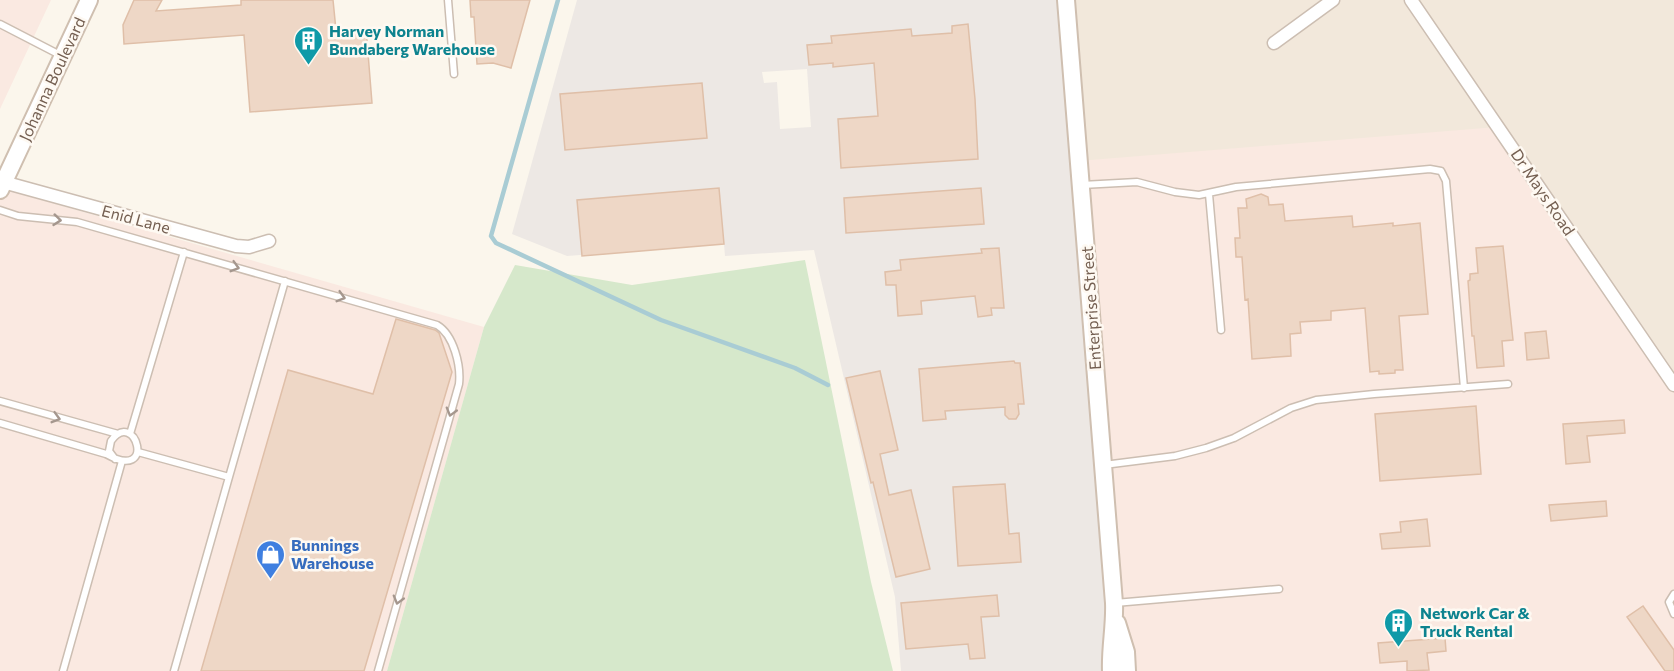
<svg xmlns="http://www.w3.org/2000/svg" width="1674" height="671" font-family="Commissioner,sans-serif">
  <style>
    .residential { fill: #f2e8db }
    .commercial { fill: #fae9e1 }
    .industrial { fill: #ede8e4; fill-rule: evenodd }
    .green { fill: #d6e8cb }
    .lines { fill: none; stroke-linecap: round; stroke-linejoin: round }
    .stream { stroke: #a9ccd4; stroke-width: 4.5 }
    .building { fill: #eed7c6; stroke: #dfbfa8; stroke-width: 1.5 }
    .lane-casing { stroke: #ccbeb2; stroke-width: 9 }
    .street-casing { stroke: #ccbeb2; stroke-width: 15 }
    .secondary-casing { stroke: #cfbfb0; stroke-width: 20 }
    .lane { stroke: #fff; stroke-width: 6 }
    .street { stroke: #fff; stroke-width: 12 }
    .secondary { stroke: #fff; stroke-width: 16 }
    .oneway { stroke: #a5978e }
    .labels { text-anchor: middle; stroke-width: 5; stroke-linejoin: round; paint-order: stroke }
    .culture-label { font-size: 16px; font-weight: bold; fill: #0d838f; stroke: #fef9f2; text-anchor: start }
    .street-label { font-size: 16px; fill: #745f51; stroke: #fef9f2 }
    .shop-label { font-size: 16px; font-weight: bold; fill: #366cbe; stroke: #fef9f2; text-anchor: start }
  </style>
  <rect width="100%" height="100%" fill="#fbf6ec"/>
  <!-- residential -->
  <path class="residential" d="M1065,0H1674V385L1078,161Z"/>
  <!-- commercial -->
  <path class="commercial" d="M0,0H51L0,109Z
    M1497,127L1674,385V671H1121L1078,161Z
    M0,188L484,327L387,671H0Z"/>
  <!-- industrial -->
  <path class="industrial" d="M577,0H1065L1121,671H901L895,597L814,250L725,256L724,244L567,256L512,234ZM807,69L811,127L780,129L777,82L764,83L762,72Z"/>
  <!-- green -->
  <path class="green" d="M805,260L871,582L893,671H387L484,327L515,265L632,285Z"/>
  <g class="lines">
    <!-- stream -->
    <path class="stream" d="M558,0L491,236L496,243L661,320L795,368L828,385"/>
  </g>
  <!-- building -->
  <path class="building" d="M134,0H162L156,11L241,5V0H333L336,30L366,28L372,103L250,112L244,35L124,44L123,25Z
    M470,0H530L511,68L493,63L477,64L474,17H471Z
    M968,24L975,99L978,159L841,168L838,119L878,116L874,63L833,67V63L809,65L807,45L832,43L831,36L911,29L912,36L952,33V26Z
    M702,83L707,138L565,150L560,94Z
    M719,188L724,244L582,256L577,200Z
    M981,188L984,224L846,233L844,198Z
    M1261,194L1268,197L1269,205L1283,204L1285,221L1352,216L1353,227L1393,223V226L1420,223L1428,314L1399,316L1403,370H1395V373L1379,374V371L1370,372L1365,308L1331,311V320L1300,322L1301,333L1290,334L1291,356L1252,359L1248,299L1245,300L1242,257H1236L1235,238H1240L1238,208H1247L1246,199Z
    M1503,246L1513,340L1502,341L1504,366L1477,368L1474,336H1472L1468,281L1470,280V274L1478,273L1476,248Z
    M999,248L1004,308H991L992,315L978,317L975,296L921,301L922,314L898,316L896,285H886L885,272L901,270L900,260L982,253L981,249Z
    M396,319L435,330L439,333L452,372L364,671H201L288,370L373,394Z
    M1546,331L1549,358L1527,360L1525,333Z
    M1014,361L1015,363H1020L1024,404H1018L1019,414L1016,419H1009L1005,415V407L945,411L946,419L923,421L919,369Z
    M880,371L898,450L880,454L889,495L911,490L930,569L896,577L873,482L871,483L846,378Z
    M1476,406L1481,474L1380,481L1375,414Z
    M1624,420L1625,433L1587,436L1590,462L1566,464L1563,424Z
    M1005,484L1009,534L1019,533L1021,562L958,566L953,487Z
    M1606,501L1607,516L1551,521L1549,505Z
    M1427,519L1430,546L1382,549L1380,534L1401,532L1400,522Z
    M997,595L999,616L981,617L985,658L970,659L968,644L906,649L901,603Z
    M1643,606L1674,650V671H1665L1627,617Z
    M1445,638L1446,651L1427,653L1429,670L1407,671V661L1380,663L1378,643Z"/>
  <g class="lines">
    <defs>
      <path id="lane" d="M448,0L454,74
        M0,24L62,56
        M1082,185L1137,182L1175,192L1199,195L1236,187L1430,169L1441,171L1446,181L1464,388
        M1209,194L1221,330
        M0,210L18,216L77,222L437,325C454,335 461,366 459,384L378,671
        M0,401L118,434
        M0,423L106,454C158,483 135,407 111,441L109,451L115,459
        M130,434L184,252
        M138,452L229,477L285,281
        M1104,465L1175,456L1206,448L1234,438L1291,408L1316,400L1374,394L1508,384
        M1674,594L1669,602L1674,614
        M1115,603L1279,589
        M63,671L122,461
        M174,671L229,477"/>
      <path id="street" d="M1411,0L1674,385
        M1274,43L1333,0
        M3,182L236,246L249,247L269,241"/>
      <path id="secondary" d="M1066,0L1114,603C1115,626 1110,648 1111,671
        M0,190L89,0
        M1117,623L1126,652L1127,671"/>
    </defs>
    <!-- lane casing -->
    <use href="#lane" class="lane-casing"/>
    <!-- street casing -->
    <use href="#street" class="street-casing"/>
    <!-- secondary casing -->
    <use href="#secondary" class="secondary-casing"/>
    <!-- lane -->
    <use href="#lane" class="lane"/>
    <!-- street -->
    <use href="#street" class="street"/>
    <!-- secondary -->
    <use href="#secondary" class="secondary"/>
  </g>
  <!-- one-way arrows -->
  <defs><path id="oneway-chevron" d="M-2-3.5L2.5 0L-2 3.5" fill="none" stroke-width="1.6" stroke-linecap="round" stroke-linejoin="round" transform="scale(1.5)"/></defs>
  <g class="oneway">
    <use href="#oneway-chevron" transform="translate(57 220) rotate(6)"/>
    <use href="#oneway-chevron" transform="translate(235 267) rotate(16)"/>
    <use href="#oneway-chevron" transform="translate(341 297) rotate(16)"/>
    <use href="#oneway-chevron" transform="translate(451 412) rotate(106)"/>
    <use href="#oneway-chevron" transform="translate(56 418) rotate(16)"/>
    <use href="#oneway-chevron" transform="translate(398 600) rotate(106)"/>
  </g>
  <!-- icons -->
  <defs>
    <symbol id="building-pin" viewBox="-11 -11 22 30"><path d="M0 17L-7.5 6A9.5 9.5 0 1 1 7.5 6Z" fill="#0f9aa8" stroke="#fef9f2"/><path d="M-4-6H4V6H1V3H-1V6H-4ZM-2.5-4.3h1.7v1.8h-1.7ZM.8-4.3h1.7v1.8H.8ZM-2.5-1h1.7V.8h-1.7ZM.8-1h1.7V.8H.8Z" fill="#fff"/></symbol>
    <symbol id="shop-pin" viewBox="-11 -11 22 30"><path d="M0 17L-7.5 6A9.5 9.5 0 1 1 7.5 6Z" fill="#3f7fe0" stroke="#fef9f2"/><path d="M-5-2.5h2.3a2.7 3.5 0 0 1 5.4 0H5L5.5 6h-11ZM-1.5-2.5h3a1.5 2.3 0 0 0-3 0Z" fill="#fff"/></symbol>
  </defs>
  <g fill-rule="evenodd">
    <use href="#building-pin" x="292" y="24" width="33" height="45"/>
    <use href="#shop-pin" x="254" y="538" width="33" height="45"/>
    <use href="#building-pin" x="1382" y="606" width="33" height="45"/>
  </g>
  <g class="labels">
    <!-- culture labels -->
    <g class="culture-label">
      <text x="329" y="37">Harvey Norman<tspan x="329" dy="18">Bundaberg Warehouse</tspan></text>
      <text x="1420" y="619">Network Car &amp;<tspan x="1420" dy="18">Truck Rental</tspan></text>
    </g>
    <!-- street labels -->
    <g class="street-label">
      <text transform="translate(52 79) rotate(-65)" y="6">Johanna Boulevard</text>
      <text transform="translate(1543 192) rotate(56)" y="6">Dr Mays Road</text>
      <text transform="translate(136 219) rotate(15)" y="6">Enid Lane</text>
      <text transform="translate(1091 308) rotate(-94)" y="6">Enterprise Street</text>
    </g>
    <!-- shop labels -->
    <g class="shop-label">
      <text x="291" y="551">Bunnings<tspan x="291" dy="18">Warehouse</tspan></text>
    </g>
  </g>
</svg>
